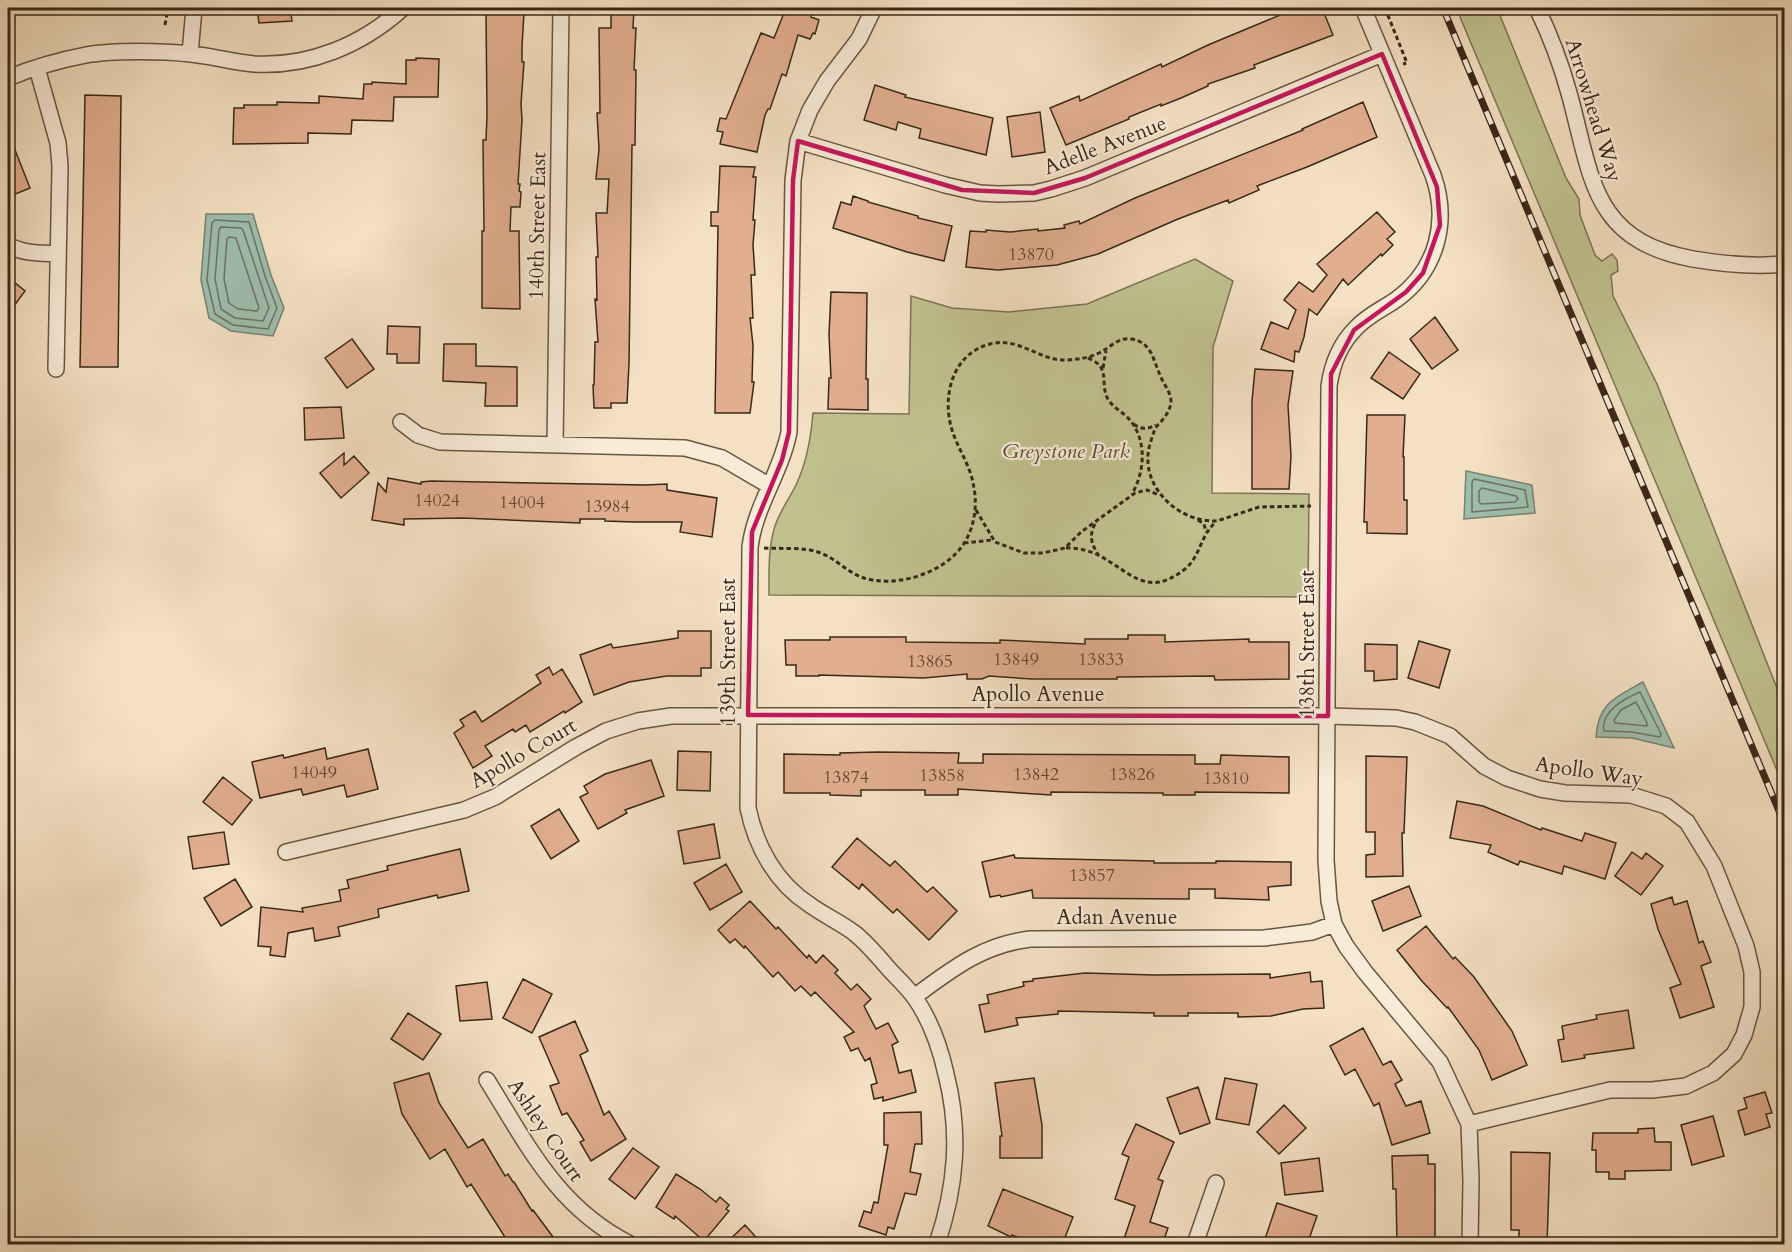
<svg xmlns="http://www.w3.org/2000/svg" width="1792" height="1252" font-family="Cardo,serif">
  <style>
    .green { fill: #c1c190; stroke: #7d7454; stroke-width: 1.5 }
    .water { fill: #9ebead; stroke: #768271; stroke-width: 1.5 }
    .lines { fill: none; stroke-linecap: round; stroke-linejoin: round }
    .shore { stroke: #6c7362; stroke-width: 1.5 }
    .building { fill: #e1ae90; stroke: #392817; stroke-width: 1.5 }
    .minor-casing { stroke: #685642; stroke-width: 18 }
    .path { stroke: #392817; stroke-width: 3; stroke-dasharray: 4.5 3; stroke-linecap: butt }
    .minor { stroke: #f8ebd8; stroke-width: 15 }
    .rail-casing { stroke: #392817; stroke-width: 7 }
    .rail { stroke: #f8ebd8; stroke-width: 4.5; stroke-dasharray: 14; stroke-linecap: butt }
    .marked { fill: none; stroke: #c2185b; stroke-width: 4.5; stroke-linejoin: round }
    .labels { text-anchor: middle; stroke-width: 4.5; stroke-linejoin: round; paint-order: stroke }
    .number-label { font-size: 18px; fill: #634a35 }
    .street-label { font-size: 21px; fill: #392817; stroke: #f8ebd8 }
    .park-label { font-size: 21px; font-style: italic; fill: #5b4e35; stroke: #f8ebd8 }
  </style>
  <rect width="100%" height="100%" fill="#f4e0c3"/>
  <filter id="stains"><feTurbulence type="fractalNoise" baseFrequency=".00333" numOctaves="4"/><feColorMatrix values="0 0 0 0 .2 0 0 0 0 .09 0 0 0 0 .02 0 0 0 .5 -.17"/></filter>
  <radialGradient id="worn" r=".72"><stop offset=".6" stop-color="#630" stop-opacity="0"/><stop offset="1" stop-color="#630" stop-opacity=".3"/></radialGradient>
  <!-- green -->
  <path class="green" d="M1464,8H1497L1566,178L1579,199L1580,215L1595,255L1602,261L1612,254L1617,260L1618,271L1611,275L1613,296L1657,384L1784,706V787L1460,17Z
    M1195,259L1233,281L1213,347L1212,493L1309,494L1308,597L769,595C769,571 768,548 775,526C780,511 789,499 796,485C807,462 811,438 813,413L909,414L911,296L952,308L1009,312L1087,304Z"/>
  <!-- water -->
  <path class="water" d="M206,214H253L271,275L284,308L273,336L231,331L209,318L201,280Z
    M1466,471L1532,485L1535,513L1464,519Z
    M1643,682L1674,748L1632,738L1596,737C1598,703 1616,697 1643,682Z"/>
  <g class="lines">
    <!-- shore -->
    <path class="shore" d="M215,220L249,222L265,276L277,308L268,329L233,325L215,314L207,280L212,223Z
      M221,227L241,228L243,230L269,308L263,321L235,318L221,309L215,279L219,230Z
      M229,237L236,238L259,308L257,311L238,309L229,303L224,279L227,239Z
      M1474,479L1525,490L1528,507L1472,512V482Z
      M1482,488L1516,496L1518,499L1515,502L1481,504L1479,502V491Z
      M1640,692L1661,734L1660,737L1632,732L1604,731C1600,712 1625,698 1640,692Z
      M1636,702L1647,723V726L1615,723L1614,720L1621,710Z"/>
  </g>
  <!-- building -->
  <path class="building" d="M257,8H290L292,21L259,23Z
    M611,8H634L633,28H636L634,70H636L635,145H632L629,364L627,403H611V408H594L593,385H594L595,342H598L595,299L597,300L596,257H598L596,213H607L609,179H596L599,149L597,113H600L599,28H611Z
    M786,8H814L811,17L819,20L815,34L813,33L810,39L798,35L786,76L782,74L770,109H768L765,115L757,152L720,144L723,132L717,131L720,118L726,119L761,33L774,38Z
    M1297,8H1322L1333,35L1254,65L1255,68L1208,84V86L1181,98L1161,106V104L1129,117V119L1066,145L1050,108L1079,96L1080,101L1161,64L1162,67L1208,45Z
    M486,12H524L522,47V62H524L521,104L522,120L518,184H520L519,191L521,192L520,207H511L510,231H519L520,309L482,308V231H484L483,140H486L487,116Z
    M416,58L439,59L438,97H394L393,121L352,120L351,134L308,133V143L233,144L234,108H244V105H277V102L319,103V96L363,99L364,84H372V82L406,84V60H416Z
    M875,85L906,95L905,97L993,118L986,155L919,138L921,129L898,122L896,130L864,120Z
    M85,95L121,96L118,367H80Z
    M1363,102L1377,137L1307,167L1257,186L1259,190L1229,203L1228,200L1178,219L1098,254L1057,265L998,270L966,267L970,231L986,232V230L1010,232L1038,229V231L1065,228L1064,225L1079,221L1080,224L1135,198L1303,130L1302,129Z
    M1040,112L1045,152L1012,157L1007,117Z
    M8,132L30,188L8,197Z
    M720,166L755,167L753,177H756L753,220H755L753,245L755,275H751L753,318H750L753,345L752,382H754L750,413H715L718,226H711V212H718V210Z
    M853,196L868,201V202L918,216V218L952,226L944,261L907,252L833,228L841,202L851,205Z
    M1377,212L1395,232L1387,239L1393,245L1382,256L1381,254L1348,285L1343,279L1317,315L1309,309L1304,337L1299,352L1295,351L1294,362L1261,349L1271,322L1288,329L1296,310L1284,300L1299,282L1313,292L1327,275L1317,264Z
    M8,277L25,291L8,314Z
    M831,292L867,293L866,379H868V410L828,409L829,378H831L829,334Z
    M1435,317L1458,350L1432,369L1410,339Z
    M388,326L420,327L419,363H397V354H387Z
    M352,339L374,369L347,388L325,358Z
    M444,344H476V366L517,367V406H485L486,383L443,381Z
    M1389,352L1420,374L1403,399L1371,378Z
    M1255,369L1293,371L1288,405L1291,456L1289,489H1252V401Z
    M341,407L344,438L305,440L304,408Z
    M1367,415H1405L1403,457H1404V500H1407V534L1367,533V522H1364Z
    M344,453V465L354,456L369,473L341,498L320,473Z
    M388,478L421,484V482L431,481L645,485L667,484V490L717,498L712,537L680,532L682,522H634L605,521V519H580V523L463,518L404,519V525L372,520L378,483L386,492Z
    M678,631H711V668H701V676H667L629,682L594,695L580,655L611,644L613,648L678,638Z
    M1128,635H1165V642L1249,639V642H1289V679L1215,680L1214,676L1117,677V679H1032L989,676L982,679H967V674L924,678L819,675V676H796V665H786L785,640H830V637H906V642L1000,643V640L1085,644V639H1128Z
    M1419,641L1450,650L1439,688L1408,678Z
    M1365,644L1397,645V679L1374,681V671H1365Z
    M549,667L553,675L562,669L582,702L565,713L564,711L530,732L526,725L515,732L513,729L485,746L492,756L473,768L454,733L464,726L460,720L475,711L482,722L541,683L536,675Z
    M325,748L327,759L368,749L378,789L347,797L344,785L303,795L301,789L260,798L252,762L283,755L284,758Z
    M678,751L711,752L710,791L677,790Z
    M878,752L959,753L958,763H983V754L1195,755V764H1220L1221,755L1289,757V793L1195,792V795H1163V793L1051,792V795L958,789V795H925V790H861V796L830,795V793H784V754L840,755V753Z
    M1366,756L1407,757L1404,833H1402L1403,876L1366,877V855L1375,854V832H1366Z
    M651,760L664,796L625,810L627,813L598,829L580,797L588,793L584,786L605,774Z
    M223,777L252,800L232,825L203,802Z
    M1457,801L1483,806L1541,830L1542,828L1582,841L1585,833L1616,843L1605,879L1564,866L1562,874L1520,861L1518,865L1488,852L1491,845L1450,838Z
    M559,809L579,841L551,859L531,826Z
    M714,824L720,858L684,864L678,831Z
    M224,832L229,864L193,869L188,837Z
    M857,838L890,866L895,861L927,892L933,887L957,911L929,940L897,909L893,913L862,884L859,889L832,867Z
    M460,849L469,891L438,898L437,895L378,909L379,917L338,927L340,936L315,941L313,928L288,933L285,957L270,955L271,947L258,946L261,907L303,912L302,908L341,901L339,890L349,888L347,880L388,870L387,866Z
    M1632,852L1642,859L1646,853L1663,866L1641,895L1615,876Z
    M1014,855L1015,858L1154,861V863H1216V861L1291,862V885L1268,887L1269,900L1215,898V889H1189V899L1033,898L1032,890L1001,897L1000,895L990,897L982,862Z
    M726,864L742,892L710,910L694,883Z
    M235,879L252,907L221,926L204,898Z
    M1409,886L1421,916L1383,931L1372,901Z
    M1672,897L1674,905L1687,901L1699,943L1703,941L1711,962L1701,966L1714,1007L1680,1018L1670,988L1681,984L1658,929L1651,904Z
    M750,901L776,929L778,927L807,958L809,955L816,963L823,955L838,970L835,973L851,990L857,984L871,999L864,1006L876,1029L888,1023L898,1042L892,1045L899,1073L911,1070L916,1092L883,1101V1097L874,1099L871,1085L877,1083L870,1058L865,1061L858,1048L851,1051L844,1037L854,1032L815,992L811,996L801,986L795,991L778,972L773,977L745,946L744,948L735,939L730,943L718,930Z
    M1426,926L1453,959L1455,957L1474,977L1512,1031L1527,1065L1492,1080L1479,1050L1448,1007L1447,1008L1421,980L1397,950Z
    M1310,972L1311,982L1322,981L1324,1008L1303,1009L1271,1016L1238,1017V1013H1188V1016H1154V1013L1058,1011V1014L1016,1018L1018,1025L985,1032L979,1005L989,1003L987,995L1024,986L1023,982L1033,981V979L1085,973L1154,975L1270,974V978Z
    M523,979L552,994L532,1033L503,1018Z
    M487,982L492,1019L460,1021L456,986Z
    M1628,1010L1634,1048L1584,1055L1585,1058L1562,1062L1558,1040L1564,1039L1562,1026L1597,1019L1596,1015Z
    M408,1013L441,1034L423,1060L391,1039Z
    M575,1021L588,1051L580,1055L604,1115L609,1111L626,1139L591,1161L580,1142L584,1140L567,1113L562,1115L550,1086L559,1083L539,1037Z
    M1363,1028L1383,1065L1391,1061L1402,1080L1395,1084L1406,1106L1421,1101L1430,1133L1392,1145L1379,1103L1374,1106L1355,1069L1345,1075L1330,1046Z
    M429,1073L439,1103L468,1148L483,1139L505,1176L508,1174L513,1182H514L532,1211L533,1210L559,1245H510L471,1184L467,1187L445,1149L430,1159L402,1114L394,1083Z
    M1034,1078L1042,1125V1158H1000V1136H1002L995,1083Z
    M1225,1078L1257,1084L1249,1125L1216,1119Z
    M1198,1087L1210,1123L1180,1134L1167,1098Z
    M1765,1092L1772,1113L1766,1114L1770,1127L1745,1135L1738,1111L1747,1108L1744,1098Z
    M1284,1105L1306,1128L1279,1154L1257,1132Z
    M921,1112L922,1144H915L910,1172L921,1174L916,1195L905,1193L894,1229L888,1227L886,1235L859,1226L864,1211L871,1213L874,1202L878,1203L888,1145H884V1113Z
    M1713,1116L1724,1156L1692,1165L1681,1125Z
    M1136,1124L1174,1142L1158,1179L1163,1181L1150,1222L1168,1228L1162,1245H1122L1135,1206L1115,1199L1129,1157L1122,1154Z
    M1654,1128L1655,1142H1671V1170L1625,1171V1179H1609V1172H1596V1150H1592L1593,1133H1638V1129Z
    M633,1148L659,1167L635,1199L609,1179Z
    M1511,1152L1550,1153L1547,1245H1519V1230H1511Z
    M1428,1155V1164H1435V1245H1397L1396,1189H1393L1392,1156Z
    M1319,1158L1323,1191L1285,1195L1281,1163Z
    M676,1174L700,1189L716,1202L720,1197L729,1205L726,1209L729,1211L704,1241L675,1216L674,1219L656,1207Z
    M1003,1189L1073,1217L1062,1245H1037L1012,1235L1011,1237L988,1226Z
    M1277,1203L1317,1216L1307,1245H1263Z
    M745,1225L763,1245H724Z"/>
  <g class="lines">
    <defs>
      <path id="minor" d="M874,8L859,39L827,81L810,110L798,141L793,180L789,432C781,473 755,506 750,547L748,808C756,847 776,883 810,905C824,915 839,922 853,932C866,942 877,955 888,968C897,978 907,987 915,998C931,1021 940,1047 946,1074C961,1133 956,1187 937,1244
        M1363,8L1433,175C1449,220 1438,269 1397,299C1383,309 1368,315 1356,328C1340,344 1332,364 1329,386L1326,860L1329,901L1334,924L1346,946L1365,972L1440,1062L1469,1124L1471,1181L1470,1244
        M1537,8C1550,35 1561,64 1569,93C1592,176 1591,241 1693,259C1723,264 1754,267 1784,264
        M190,54L194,8
        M37,68L58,143L60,166L56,369
        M8,78C32,68 60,60 86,55C113,50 164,51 191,54C212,56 232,62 254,64C310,67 362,45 403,8
        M798,141L945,185L980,193L998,194L1034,193L1051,189L1085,178L1382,54
        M8,245C23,254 41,253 58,254
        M401,422L418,435L440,442L685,448L722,458L770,486
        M555,445L561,8
        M286,852L464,810L495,797L576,747L606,731L638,721L671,716H1328L1396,718L1415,722L1450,736L1484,766L1507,778L1540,789L1565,793L1631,795L1666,806L1687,822L1714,866L1746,946L1752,972V1007L1744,1035L1734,1054L1713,1073L1686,1086L1652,1090H1610L1469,1124
        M914,997C952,969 982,945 1030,939L1264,938L1312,932L1334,924
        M487,1080C528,1146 558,1208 630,1244
        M1195,1244L1216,1183"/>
    </defs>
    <!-- minor casing -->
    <use href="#minor" class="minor-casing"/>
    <!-- path -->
    <path class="path" d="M1385,8L1407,63L1403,64
      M165,25L168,8
      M1088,358C1113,368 1098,384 1109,401C1114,408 1124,413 1130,420C1147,441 1145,471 1132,494
      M1103,368L1106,351
      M1134,424C1140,430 1149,429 1156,425
      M976,510L995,542L1024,553H1043L1065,548L1081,532L1135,493L1147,490L1159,495
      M1198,520L1204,524L1206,532
      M1095,524C1089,535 1091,544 1098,554
      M964,543L992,540
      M764,548C779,549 804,547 818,552C834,557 846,571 861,577C894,589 943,574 963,545C975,527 978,504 973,483C970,466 959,450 953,433C941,399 951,354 990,344C1019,336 1040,362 1068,360C1079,359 1089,358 1099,353C1110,348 1118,337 1131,339C1152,342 1153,360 1160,375C1163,383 1170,391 1171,400C1171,410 1165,417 1159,424C1154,428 1152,438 1150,444C1138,485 1178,523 1217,521L1259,507L1311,506
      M1066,548C1077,548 1088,550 1098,555C1131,572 1147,599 1185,569C1201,556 1200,535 1216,522"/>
    <!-- minor -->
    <use href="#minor" class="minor"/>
    <defs>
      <path id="rail" d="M1443,8L1784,823"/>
    </defs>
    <!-- rail casing -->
    <use href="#rail" class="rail-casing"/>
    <!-- rail -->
    <use href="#rail" class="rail"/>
  </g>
  <!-- marked area -->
  <path class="marked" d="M1382,54L1437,187L1440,225L1423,273L1406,292L1354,330L1331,374L1328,716L748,715L752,532L782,460L789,432L793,180L798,141L962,190L1034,193L1085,178Z"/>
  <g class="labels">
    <!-- number labels -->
    <g class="number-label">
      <text x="1031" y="260">13870</text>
      <text x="437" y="506">14024</text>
      <text x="522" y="508">14004</text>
      <text x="607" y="512">13984</text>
      <text x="1016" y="665">13849</text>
      <text x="1101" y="665">13833</text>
      <text x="930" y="667">13865</text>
      <text x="314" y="778">14049</text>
      <text x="1036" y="780">13842</text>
      <text x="1132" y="780">13826</text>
      <text x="942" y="781">13858</text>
      <text x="846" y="783">13874</text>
      <text x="1226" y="784">13810</text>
      <text x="1092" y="881">13857</text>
    </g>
    <!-- street labels -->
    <g class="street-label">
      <text transform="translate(1594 110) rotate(73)" y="7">Arrowhead Way</text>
      <text transform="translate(1105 145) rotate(-21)" y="7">Adelle Avenue</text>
      <text transform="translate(537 226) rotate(-89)" y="7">140th Street East</text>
      <text transform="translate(1307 644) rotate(-90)" y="7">138th Street East</text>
      <text transform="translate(728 652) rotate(-90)" y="7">139th Street East</text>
      <text x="1038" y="701">Apollo Avenue</text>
      <text transform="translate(523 753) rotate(-30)" y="7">Apollo Court</text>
      <text transform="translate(1589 771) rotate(8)" y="7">Apollo Way</text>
      <text x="1117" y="924">Adan Avenue</text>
      <text transform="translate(546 1130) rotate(56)" y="7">Ashley Court</text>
    </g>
    <!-- park labels -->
    <g class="park-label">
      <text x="1066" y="458">Greystone Park</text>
    </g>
  </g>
  <!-- margin -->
  <rect width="1792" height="1252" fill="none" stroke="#f4e0c3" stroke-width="30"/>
  <rect x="9" y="9" width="1774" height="1234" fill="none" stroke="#392817" stroke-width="3"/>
  <rect x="15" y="15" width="1762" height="1222" fill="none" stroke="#392817" stroke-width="1.5"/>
  <rect width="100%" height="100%" filter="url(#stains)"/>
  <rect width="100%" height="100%" fill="url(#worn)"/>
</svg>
